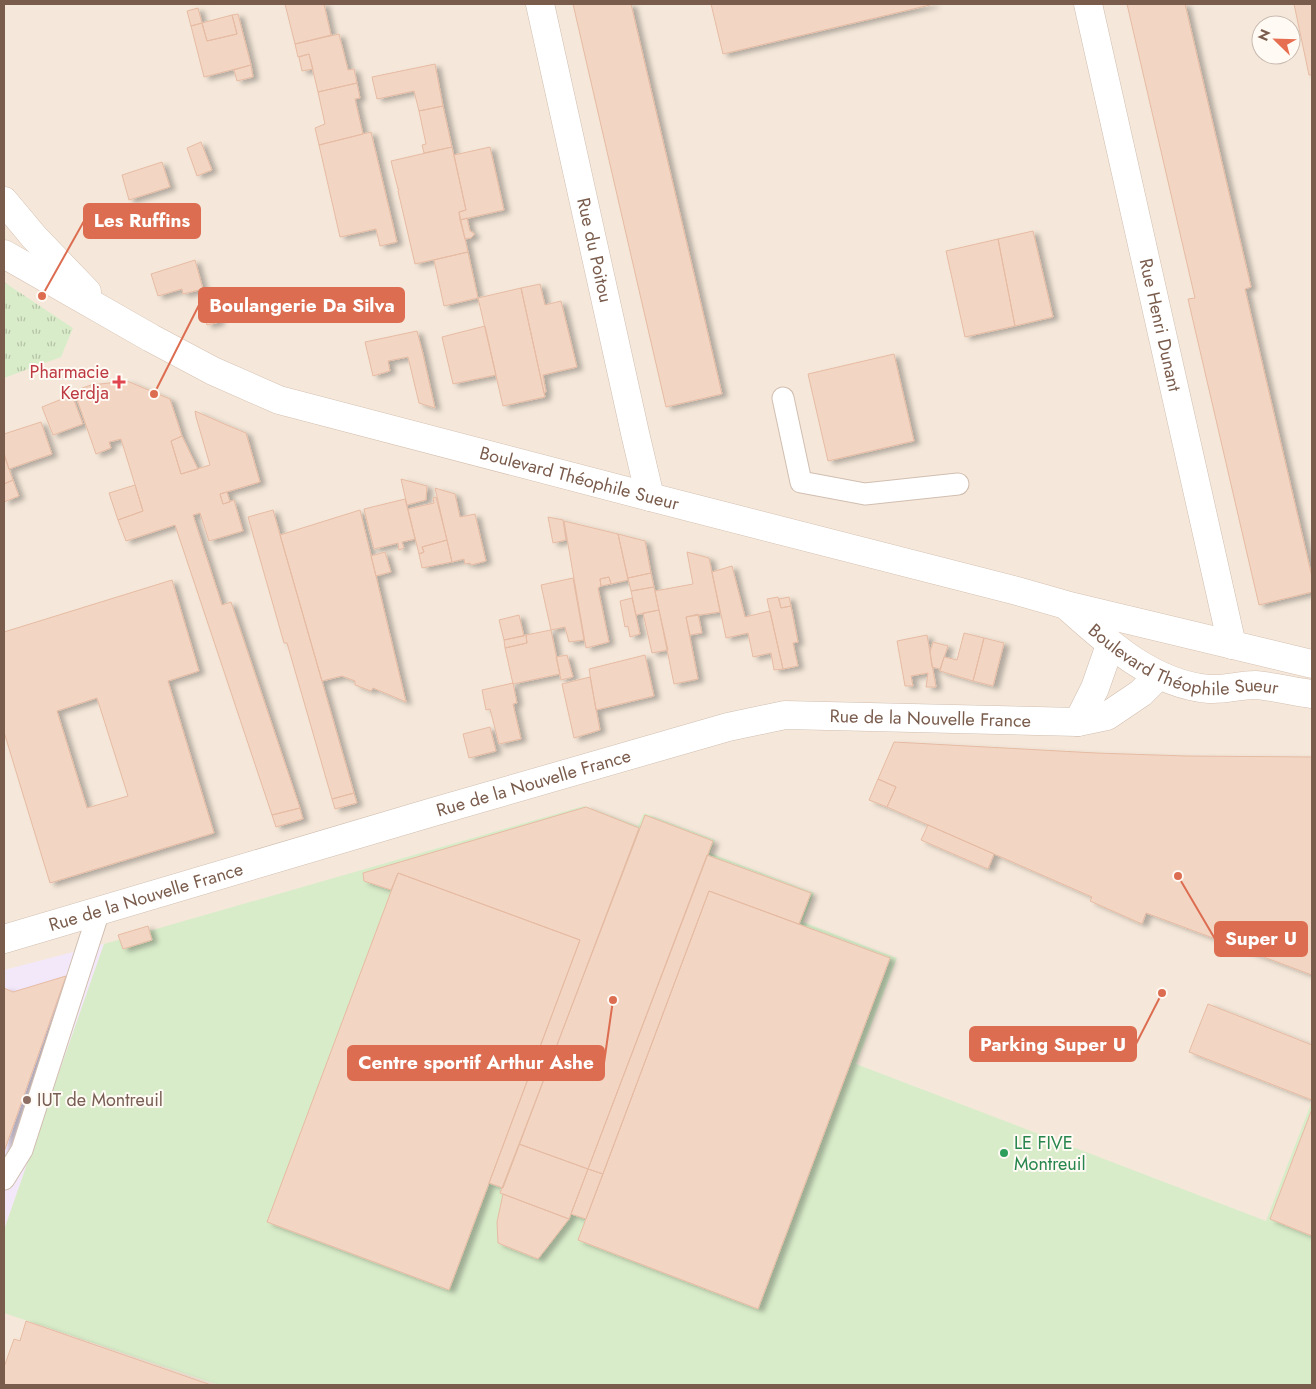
<svg xmlns="http://www.w3.org/2000/svg" width="1316" height="1389" font-family="Jost,sans-serif">
  <style>
    .residential { fill: #f5e8da; fill-rule: evenodd }
    .education { fill: #f3e8fa }
    .grass { fill: url(#grass-tufts) }
    .park { fill: #d8ecc9 }
    .building { fill: #f3d5c3; stroke: #e6bba3; fill-rule: evenodd; filter: url(#shadow) }
    .lines { fill: none; stroke-linecap: round; stroke-linejoin: round }
    .service-casing { stroke: #d1beb0; stroke-width: 23 }
    .minor-casing { stroke: #d1beb0; stroke-width: 29 }
    .secondary-casing { stroke: #d6c0b0; stroke-width: 29 }
    .service { stroke: #fff; stroke-width: 21 }
    .minor { stroke: #fff; stroke-width: 28 }
    .secondary { stroke: #fff; stroke-width: 28 }
    .health-dot { fill: #e0444e; stroke: #fffaf3; stroke-width: 2 }
    .education-dot { fill: #8d6e63; stroke: #fffaf3; stroke-width: 2 }
    .leisure-dot { fill: #2e9e5b; stroke: #fffaf3; stroke-width: 2 }
    .labels { text-anchor: middle; stroke-width: 4; stroke-linejoin: round; paint-order: stroke }
    .street-label { font-size: 18px; fill: #7a5c4d; stroke: #fffaf3 }
    .health-label { font-size: 18px; fill: #be3a42; stroke: #fffaf3; text-anchor: end }
    .education-label { font-size: 18px; fill: #785e54; stroke: #fffaf3; text-anchor: start }
    .leisure-label { font-size: 18px; fill: #27864d; stroke: #fffaf3; text-anchor: start }
    .leader { fill: none; stroke: #dc6d51; stroke-width: 2 }
    .callout-dot { fill: #dc6d51; stroke: #fffaf3; stroke-width: 2 }
    .callout { fill: #dc6d51; stroke: #dc6d51; stroke-width: 2 }
    .callout-label { font-size: 19px; text-anchor: middle; font-weight: bold; fill: #fff }
  </style>
  <defs>
    <pattern id="grass-tufts" width="24" height="20" patternUnits="userSpaceOnUse" patternTransform="scale(1.25)"><rect width="24" height="20" fill="#d8ecc9"/><path d="M3 7l-1-3M5 7V3M7 7l1-3M15 17l-1-3M17 17v-4M19 17l1-3" fill="none" stroke="#b4c2a5"/></pattern>
    <filter id="shadow"><feDropShadow dx="5.5" dy="3" stdDeviation="2.5" flood-color="#0004"/></filter>
  </defs>
  <rect width="100%" height="100%" fill="#fdf6ec"/>
  <!-- residential -->
  <path class="residential" d="M4,4H1312V1385H4ZM1261,25H1291V55H1261Z"/>
  <!-- education -->
  <path class="education" d="M104,944L4,1230V970Z"/>
  <!-- grass -->
  <path class="grass" d="M4,282L73,328L61,357L4,378Z"/>
  <!-- park -->
  <path class="park" d="M584,806L638,826L644,813L715,840L710,853L814,893L803,922L897,958L856,1064L1266,1221L1312,1101V1385H219L4,1313V1230L104,944Z"/>
  <!-- building -->
  <path class="building" d="M285,4H324L331,35L295,44Z
    M573,4H631L722,394L666,407Z
    M711,4H934L723,54Z
    M1127,4H1185L1251,287L1245,289L1312,577V592L1259,605L1188,299L1195,298Z
    M1294,4H1312V75H1309Z
    M198,8L202,23L191,26L187,11Z
    M238,14L251,65L204,77L191,26L202,23L207,41L237,34L232,15Z
    M232,15L237,34L207,41L202,23Z
    M339,34L348,70L354,69L357,83L318,92L309,54L298,57L295,44Z
    M309,54L313,69L302,71L299,57Z
    M435,64L443,106L419,111L414,91L377,99L372,77Z
    M251,65L253,77L237,81L234,70Z
    M357,83L360,98L355,99L363,134L319,145L315,128L325,124L318,92Z
    M443,106L452,147L424,153L422,145L426,144L419,111Z
    M371,132L397,242L380,246L376,229L340,237L319,145Z
    M201,142L212,170L197,176L187,148Z
    M452,147L466,210L459,212L468,252L415,264L398,191L399,189H398L391,161Z
    M490,147L504,210L460,220L459,212L466,210L454,155Z
    M162,162L170,187L129,200L122,175Z
    M467,218L470,231L474,233V235L471,238L465,239L460,220Z
    M1033,231L1053,317L1015,326L998,239Z
    M998,239L1015,326L965,337L946,251Z
    M468,252L478,298L444,306L434,260Z
    M195,260L203,289L183,294L182,289L158,296L151,274Z
    M540,284L545,305L561,301L577,367L543,375L546,392L544,393L521,288Z
    M521,288L545,397L503,406L478,298Z
    M213,298L219,322L207,325L200,301Z
    M485,326L496,375L453,384L442,337Z
    M417,331L423,354L435,408L419,403L408,357L388,361L390,371L373,376L365,342Z
    M894,354L914,441L828,461L808,374Z
    M127,381L170,399L182,436L171,441L181,474L210,465L196,417L195,411L229,426L246,433L260,482L220,494L223,504L234,500L243,531L209,541L200,513L193,515L222,605L231,602L300,808L272,815L175,525L126,541L118,520L143,511L121,439L109,442L111,448L96,454L74,391L91,385Z
    M72,395L83,424L53,435L42,407Z
    M41,422L52,454L9,469L4,453V434Z
    M182,436L198,469L181,474L171,441Z
    M4,455L13,480L4,484Z
    M401,479L427,486L426,500L407,505Z
    M13,480L19,496L4,502V484Z
    M135,485L143,511L118,520L109,493Z
    M435,488L455,494L460,517L475,514L486,561L471,565L470,563L465,564L464,559L452,562Z
    M227,492L230,502L223,504L220,494Z
    M436,497L447,540L422,547L424,552L419,554L408,509L434,503L433,498Z
    M405,499L415,539L402,542L404,548L399,550L398,543L374,549L364,509Z
    M273,510L354,793L332,799L287,643H284L248,517Z
    M360,510L376,576L406,702L373,688L371,691L355,685V681L342,676L322,681L280,535Z
    M548,517L563,520L566,540L553,543Z
    M564,521L618,534L628,580L611,584L609,577L600,579L601,586L598,588L609,642L586,648Z
    M618,534L645,541L651,573L628,578Z
    M447,540L452,562L422,568L419,554L424,552L422,547Z
    M385,552L391,572L376,576L371,556Z
    M687,552L709,558L720,612L686,617L698,679L674,684L655,591L693,584Z
    M732,566L745,617L770,611L783,669L774,670L771,653L753,657L748,633L726,638L712,572Z
    M651,573L654,587L631,591L628,578Z
    M609,577L611,584L601,586L600,579Z
    M573,578L584,640L569,642L565,627L551,630L541,585Z
    M172,580L199,671L168,681L214,833L50,883L4,732V632ZM97,698L128,796L87,808L57,711Z
    M654,587L659,610L636,615L631,591Z
    M778,597L781,608L791,606L798,642L793,643L798,666L783,669L767,599Z
    M789,597L791,606L781,608L779,599Z
    M632,598L640,634L630,637L628,626L625,627L620,601Z
    M659,610L668,650L652,653L643,613Z
    M698,614L702,633L690,635L686,617Z
    M519,615L524,636L504,640L499,620Z
    M551,630L560,674L513,684L505,648L527,643L526,635Z
    M964,633L984,638L973,681L940,671L944,657L957,660Z
    M526,635L527,643L505,648L504,640Z
    M927,635L936,687H926L928,673L911,676L913,686H905L897,641Z
    M984,638L1004,643L993,686L973,681Z
    M933,642L948,646L940,669L932,667L930,652Z
    M567,655L573,677L561,680L556,657Z
    M645,655L654,696L596,710L589,669Z
    M590,677L600,730L574,738L562,684Z
    M513,683L517,703L513,704L521,739L499,744L490,709L486,710L482,690Z
    M490,727L496,751L469,758L463,734Z
    M894,742L1096,753L1186,756L1312,757V975L1146,913L1142,924L1090,901L1092,897L887,807L896,787L878,779Z
    M878,779L896,787L887,807L869,800Z
    M354,793L357,803L335,809L332,799Z
    M586,807L639,828L503,1188L489,1183L580,940L398,873L391,890L364,881L363,873Z
    M300,808L303,819L276,827L272,815Z
    M645,815L713,841L588,1169L519,1144Z
    M928,825L994,854L988,869L921,840Z
    M707,855L811,893L799,924L709,891L603,1174L588,1169Z
    M398,873L580,940L449,1290L267,1222Z
    M709,891L890,958L758,1309L578,1240Z
    M148,926L152,940L123,949L118,935Z
    M66,976L4,1152V988L13,992Z
    M1208,1004L1312,1045V1100L1189,1052Z
    M1312,1109V1236L1270,1219Z
    M519,1144L588,1169L569,1219L500,1193Z
    M588,1169L603,1174L586,1219L571,1214Z
    M503,1194L569,1219L538,1259L498,1243L497,1222Z
    M26,1321L211,1385H4V1367L14,1339L20,1341Z"/>
  <g class="lines">
    <defs>
      <path id="service" d="M783,398L801,482L865,494L958,484
        M4,1179L22,1150L99,911"/>
      <g id="minor">
        <path id="s1" d="M540,4L635,433L650,497"/>
        <path id="s2" d="M1088,4L1232,645"/>
        <path d="M1078,722L1095,688L1110,645"/>
        <path id="s3" d="M4,939L433,812L728,727L785,715L1078,722L1107,716L1141,693L1158,676"/>
      </g>
      <g id="secondary">
        <path d="M4,201L34,237L87,292"/>
        <path id="s4" d="M4,254L151,338L213,371L279,400L650,497L1017,591L1066,605L1312,664"/>
        <path id="s5" d="M1069,608C1109,644 1153,684 1209,689C1225,690 1240,685 1255,685C1272,686 1295,692 1312,694"/>
      </g>
    </defs>
    <!-- service casing -->
    <use href="#service" class="service-casing"/>
    <!-- minor casing -->
    <use href="#minor" class="minor-casing"/>
    <!-- secondary casing -->
    <use href="#secondary" class="secondary-casing"/>
    <!-- service -->
    <use href="#service" class="service"/>
    <!-- minor -->
    <use href="#minor" class="minor"/>
    <!-- secondary -->
    <use href="#secondary" class="secondary"/>
  </g>
  <!-- markers -->
  <path class="health-dot" d="M116.5 374.5h5v5h5v5h-5v5h-5v-5h-5v-5h5z"/>
  <circle class="education-dot" cx="27" cy="1100" r="5"/>
  <circle class="leisure-dot" cx="1004" cy="1153" r="5"/>
  <g class="labels">
    <!-- street labels -->
    <g class="street-label">
      <text dy="6" stroke="none"><textPath href="#s1" startOffset="252">Rue du Poitou</textPath></text>
      <text dy="6" stroke="none"><textPath href="#s2" startOffset="329">Rue Henri Dunant</textPath></text>
      <text dy="6" stroke="none"><textPath href="#s4" startOffset="622">Boulevard Théophile Sueur</textPath></text>
      <text dy="6" stroke="none"><textPath href="#s5" startOffset="132">Boulevard Théophile Sueur</textPath></text>
      <text dy="6" stroke="none"><textPath href="#s3" startOffset="958">Rue de la Nouvelle France</textPath></text>
      <text dy="6" stroke="none"><textPath href="#s3" startOffset="552">Rue de la Nouvelle France</textPath></text>
      <text dy="6" stroke="none"><textPath href="#s3" startOffset="148">Rue de la Nouvelle France</textPath></text>
    </g>
    <!-- health labels -->
    <g class="health-label">
      <text x="109" y="378">Pharmacie<tspan x="109" dy="21">Kerdja</tspan></text>
    </g>
    <!-- education labels -->
    <g class="education-label">
      <text x="37" y="1106">IUT de Montreuil</text>
    </g>
    <!-- leisure labels -->
    <g class="leisure-label">
      <text x="1014" y="1149">LE FIVE<tspan x="1014" dy="21">Montreuil</tspan></text>
    </g>
  </g>
  <!-- callouts -->
  <path class="leader" d="M42 296L84 221M154 394L199 305M1178 876L1215 939M1162 993L1136 1044M613 1000L604 1063"/>
  <g class="callout-dot">
    <circle cx="42" cy="296" r="5"/>
    <circle cx="154" cy="394" r="5"/>
    <circle cx="1178" cy="876" r="5"/>
    <circle cx="1162" cy="993" r="5"/>
    <circle cx="613" cy="1000" r="5"/>
  </g>
  <g class="callout">
    <rect x="84" y="204" width="116" height="34" rx="5"/>
    <rect x="199" y="288" width="205" height="34" rx="5"/>
    <rect x="1215" y="922" width="92" height="34" rx="5"/>
    <rect x="970" y="1027" width="166" height="34" rx="5"/>
    <rect x="348" y="1046" width="256" height="34" rx="5"/>
  </g>
  <g class="callout-label">
    <text x="142" y="227">Les Ruffins</text>
    <text x="302" y="312">Boulangerie Da Silva</text>
    <text x="1261" y="945">Super U</text>
    <text x="1053" y="1051">Parking Super U</text>
    <text x="476" y="1069">Centre sportif Arthur Ashe</text>
  </g>
  <!-- border -->
  <rect width="1316" height="1389" fill="none" stroke="#7a5c4d" stroke-width="10"/>
  <!-- north arrow -->
  <g transform="translate(1276 40) rotate(293)"><circle r="24" fill="#fffaf3" stroke="#cabbb1"/>
  <path d="M0-4L9 19L0 12L-9 19Z" fill="#e76f51"/>
  <text y="-8" font-size="14" font-weight="bold" text-anchor="middle" fill="#7a5c4d">N</text>
  </g>
</svg>
